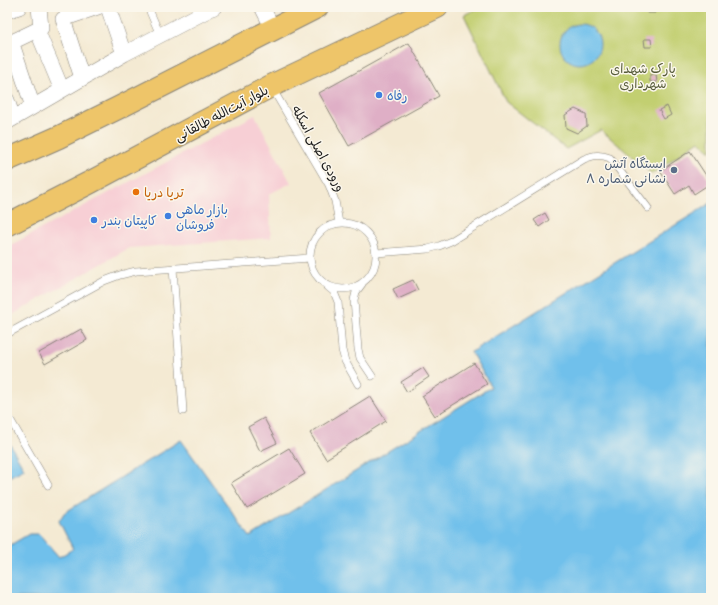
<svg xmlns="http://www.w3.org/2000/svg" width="718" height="605" font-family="Dekko,'Playpen Sans Arabic',sans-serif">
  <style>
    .built { fill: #f7cfd5 }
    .green { fill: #c2cf71; stroke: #6f7646 }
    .water { fill: #70c0eb; stroke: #466e84 }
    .building { fill: #dfafc6 }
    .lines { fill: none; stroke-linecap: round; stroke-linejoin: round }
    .lane-casing { stroke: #888378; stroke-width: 8 }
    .street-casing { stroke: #888378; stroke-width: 16 }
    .primary-casing { stroke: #888378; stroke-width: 24 }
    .lane { stroke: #fff; stroke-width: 7 }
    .street { stroke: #fff; stroke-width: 15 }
    .primary { stroke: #eec569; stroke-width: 22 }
    .shop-dot { fill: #3f7fe0; stroke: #fbf7ec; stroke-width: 1.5 }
    .service-dot { fill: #5c6f8a; stroke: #fbf7ec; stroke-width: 1.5 }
    .food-dot { fill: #e8710a; stroke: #fbf7ec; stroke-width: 1.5 }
    .labels { text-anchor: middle; stroke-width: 3; stroke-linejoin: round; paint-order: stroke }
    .park-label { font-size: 13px; fill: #565b3a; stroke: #fbf7ec }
    .shop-label { font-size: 13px; fill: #366cbe; stroke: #fbf7ec; text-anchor: start }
    .street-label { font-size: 13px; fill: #1c1c1c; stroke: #fbf7ec }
    .service-label { font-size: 13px; fill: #4e5e75; stroke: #fbf7ec; text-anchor: end }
    .food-label { font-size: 13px; fill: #c56008; stroke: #fbf7ec; text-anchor: start }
  </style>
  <rect width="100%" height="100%" fill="#fbf7ec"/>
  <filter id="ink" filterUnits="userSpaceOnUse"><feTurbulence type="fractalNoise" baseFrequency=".025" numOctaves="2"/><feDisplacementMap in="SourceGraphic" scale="8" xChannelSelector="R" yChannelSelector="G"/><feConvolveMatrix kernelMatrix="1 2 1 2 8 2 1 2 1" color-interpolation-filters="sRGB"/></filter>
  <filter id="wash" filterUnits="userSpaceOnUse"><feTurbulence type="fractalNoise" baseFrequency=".012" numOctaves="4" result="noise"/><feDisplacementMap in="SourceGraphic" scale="16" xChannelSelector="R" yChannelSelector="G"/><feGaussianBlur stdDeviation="0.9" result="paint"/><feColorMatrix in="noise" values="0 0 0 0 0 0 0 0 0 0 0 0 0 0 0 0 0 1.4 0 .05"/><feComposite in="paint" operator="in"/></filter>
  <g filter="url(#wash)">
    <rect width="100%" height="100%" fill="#f4ead3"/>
    <!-- built -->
    <path class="built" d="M255,115L291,183L269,194L271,238L129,248L7,318V247Z"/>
    <!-- green -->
    <path class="green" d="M480,7H711V151L699,141L652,174L601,130L566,149L506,102L464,15Z"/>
    <!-- water -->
    <path class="water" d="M560 44a20 20 0 1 1 40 0a20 20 0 1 1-40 0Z
      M711,203V598H7V547L29,534H39L59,557L73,549L59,521L64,513L181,440L250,537L491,387L471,352Z
      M7,439L24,469L7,478Z"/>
    <g id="blocks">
      <!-- building -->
      <path class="building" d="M647,7H655V13H647Z
        M644,39H651L652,47H645Z
        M409,43L439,96L349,146L319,93Z
        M650,75H656L657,82H650Z
        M667,106L671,115L664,119L659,110Z
        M575,109L586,114L587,126L577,133L566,128L565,115Z
        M690,151L711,183L694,194L689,185L675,194L660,171Z
        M545,213L549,220L539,227L534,220Z
        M413,280L418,290L398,299L393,289Z
        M81,329L87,340L45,364L39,353Z
        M474,363L487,384L435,416L422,396Z
        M423,368L429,377L407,392L401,382Z
        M370,396L386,421L326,459L310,433Z
        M264,418L277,443L260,451L248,427Z
        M289,448L305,474L247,509L231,483Z"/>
    </g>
  </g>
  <g filter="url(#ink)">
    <use href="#blocks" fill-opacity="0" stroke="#888378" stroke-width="1"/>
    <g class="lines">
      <defs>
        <path id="lane" d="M148,7L160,35
          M272,88L329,185L335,201L339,223
          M310 256a33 33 0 1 1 66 0a33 33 0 1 1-66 0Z
          M376,253L428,249L439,246L451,241L584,159C594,155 600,154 610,158L648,208
          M173,268L183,411
          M362,284L356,292L354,300L358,349L360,358L372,376
          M328,287L334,292L338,302L342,350L345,361L358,384
          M7,334L104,281L120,275L136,271L310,258
          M7,414L48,485"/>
        <path id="street" d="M108,7L124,54
          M262,7L273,29
          M7,11L19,7
          M37,30L62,90
          M12,44L33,107
          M7,46L12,44L14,41L41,28L39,7
          M82,78L63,19L98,7
          M7,100L13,118
          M7,122L124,54L214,7"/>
        <path id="primary" d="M7,160L59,137L118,108L317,7
          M7,225L89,183L271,86L437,7"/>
      </defs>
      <!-- lane casing -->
      <use href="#lane" class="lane-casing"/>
      <!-- street casing -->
      <use href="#street" class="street-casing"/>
      <!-- primary casing -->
      <use href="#primary" class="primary-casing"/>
      <!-- lane -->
      <use href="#lane" class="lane"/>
      <!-- street -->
      <use href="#street" class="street"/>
      <!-- primary -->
      <use href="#primary" class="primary"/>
    </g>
  </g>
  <!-- markers -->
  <g class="shop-dot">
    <circle cx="379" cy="95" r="4"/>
    <circle cx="168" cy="216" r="4"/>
    <circle cx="94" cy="220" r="4"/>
  </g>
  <circle class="service-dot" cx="674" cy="170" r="4"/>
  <circle class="food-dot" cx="136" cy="192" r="4"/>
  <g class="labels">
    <!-- park labels -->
    <g class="park-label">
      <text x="643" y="73">پارک شهدای<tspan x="643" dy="15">شهرداری</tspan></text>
    </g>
    <!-- shop labels -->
    <g class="shop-label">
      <text x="387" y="100">رفاه</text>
      <text x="176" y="214">بازار ماهی<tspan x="176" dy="15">فروشان</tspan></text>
      <text x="102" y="225">کاپیتان بندر</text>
    </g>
    <!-- street labels -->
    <g class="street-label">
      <text transform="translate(221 113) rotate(-28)" y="5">بلوار آیت‌الله طالقانی</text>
      <text transform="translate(319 148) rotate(61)" y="5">ورودی اصلی اسکله</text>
    </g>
    <!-- service labels -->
    <g class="service-label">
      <text x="666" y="168">ایستگاه آتش<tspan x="666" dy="15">نشانی شماره ۸</tspan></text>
    </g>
    <!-- food labels -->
    <g class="food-label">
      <text x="144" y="197">تریا دریا</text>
    </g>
  </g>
  <!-- margin -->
  <rect width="718" height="605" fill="none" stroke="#fbf7ec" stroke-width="24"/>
</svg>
